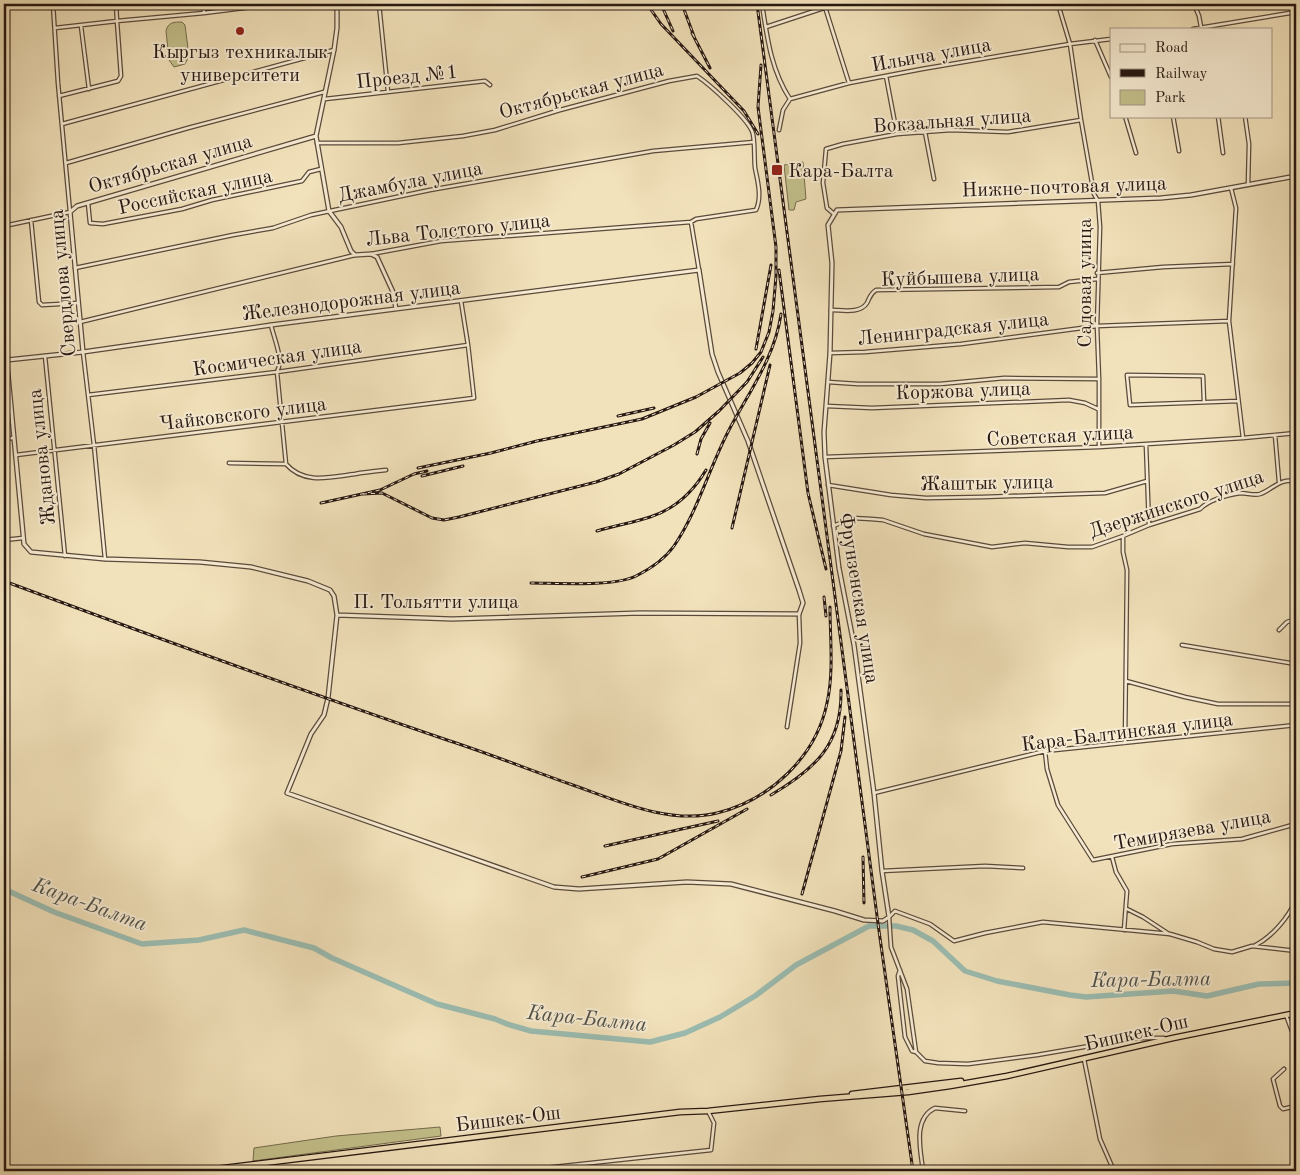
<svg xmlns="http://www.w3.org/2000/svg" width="1300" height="1175" font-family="'Old Standard TT',serif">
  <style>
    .green { fill: #c3c08b; stroke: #756c4e }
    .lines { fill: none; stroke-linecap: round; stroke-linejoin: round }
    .river { stroke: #9bbdb2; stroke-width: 5.5 }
    .minor-casing { stroke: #5a4a3c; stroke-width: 5 }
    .tertiary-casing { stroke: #5a4a3c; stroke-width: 5.5 }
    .trunk-casing { stroke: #271812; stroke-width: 7 }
    .minor { stroke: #f7ecd3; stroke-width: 2.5 }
    .tertiary { stroke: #f7ecd3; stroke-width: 3 }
    .trunk { stroke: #f2e2bb; stroke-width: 4.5 }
    .rail-casing { stroke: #271812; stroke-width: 3 }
    .rail { stroke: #f7ecd3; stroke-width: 1; stroke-dasharray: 4; stroke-linecap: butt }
    .poi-dot { fill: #8f2418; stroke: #f7ecd3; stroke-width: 2 }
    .labels { text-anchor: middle; stroke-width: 4; stroke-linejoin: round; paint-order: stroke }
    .poi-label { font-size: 20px; fill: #271812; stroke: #f7ecd3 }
    .street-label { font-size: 20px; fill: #271812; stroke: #f7ecd3 }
    .water-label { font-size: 21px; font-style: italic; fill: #50524a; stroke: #f7ecd3 }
  </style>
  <rect width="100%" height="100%" fill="#f2e2bb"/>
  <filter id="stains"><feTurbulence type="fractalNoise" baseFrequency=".004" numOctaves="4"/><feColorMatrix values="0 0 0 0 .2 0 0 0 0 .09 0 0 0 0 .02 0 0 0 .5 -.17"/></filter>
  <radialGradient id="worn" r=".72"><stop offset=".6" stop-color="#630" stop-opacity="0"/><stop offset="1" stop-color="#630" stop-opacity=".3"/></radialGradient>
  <!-- green -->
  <path class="green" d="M182,22L185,25L189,56L185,64L174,67L169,60L166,31C168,22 174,22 182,22Z
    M803,162L806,199L796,202L794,210H789L784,165Z
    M440,1127L441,1136L253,1161L254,1148L336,1136Z"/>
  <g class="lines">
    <!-- river -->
    <path class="river" d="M4,889L54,912L142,944L199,940L244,930L314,948L332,958L437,1004L495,1019L507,1024L531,1031L650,1042L685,1033L720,1017L755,996L796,965L869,926H896L913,930L933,941L965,971L997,981L1070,995L1086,997L1173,991L1207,996L1259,984L1296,983"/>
    <defs>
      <path id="minor" d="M116,4L117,21L204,13L277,4
        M203,4L204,13
        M379,4L388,92
        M762,4C767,37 771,70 790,99
        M815,4L817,10
        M1058,4L1070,44L1081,120L1094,194L1098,201L1100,227L1097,326L1099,379V447
        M1194,4L1199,16L1201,27
        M825,7L849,83
        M81,26L89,89
        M766,27L836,4
        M55,28L117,21L121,76L118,81L59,96
        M1193,29L1296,12
        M1095,40L1111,77
        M886,76L897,134
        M325,99L485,81L490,85
        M1125,116L1136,153
        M1173,116L1179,151
        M1218,116L1223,153
        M1245,116L1249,144L1248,185
        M62,124L334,50
        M779,130L783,110L790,99L849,83L922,69L1070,44L1111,39
        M925,132L934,179
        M317,143H398L463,136L495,130L560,110L669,81L697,76C709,84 750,120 753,134C755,145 754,157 755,168C758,182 762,197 756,210L696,219L691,222L441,241L371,254
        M66,163L188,128L324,92
        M1231,188L1236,208L1229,321L1243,438
        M88,203L90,223L103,224L182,209L212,200L302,181L309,172L321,169
        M834,214L827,208L823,183L826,149L843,144L897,134L951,130L1008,132L1081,120
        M31,220L39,302L42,305L78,303
        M691,222L699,270
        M4,226L70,212L58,83L53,4
        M75,268L233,235L273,228L311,215L430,190L653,151L754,142
        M1097,273L1163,267L1233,264
        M831,310C842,310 860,314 867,303C870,297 870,294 876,290L1059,287L1069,282L1097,279
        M80,322L355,255
        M271,325C274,339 284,359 277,372L286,464
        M83,352L94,445L105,559
        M830,353L865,352L961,344L1097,326L1229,321
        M45,356L65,556
        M828,382L858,384H940L1004,378L1099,379
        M88,395L277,372L468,345
        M1204,402L1203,376L1127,375L1130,405L1238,401
        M827,406L872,408L1069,400L1085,403L1098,409
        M4,407L11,406
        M1275,435L1279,482
        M4,439L13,438
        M1146,445L1149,525
        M16,455L474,398L468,345L461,301
        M825,457L1099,447L1243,438L1296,433
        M229,463L286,464C304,485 331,477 355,474C365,472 376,471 386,470
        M828,485L891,495L926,498L983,497L1105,493L1147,481
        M833,526L853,518L871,519L883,520L924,534L992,547L1025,543L1068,547H1092L1123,536L1149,525L1200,509C1209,500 1228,495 1240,493C1247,493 1254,496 1260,494C1273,489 1281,477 1296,482
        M1123,536V552L1127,570L1125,743
        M4,540L23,538
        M1279,630L1287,622L1296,619
        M1182,645L1296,664
        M1126,681L1185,697L1218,704H1296
        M787,727L800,643L799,614
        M1045,751L1047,769L1058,805L1093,860L1172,844L1242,839L1296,824
        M874,793L1045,751L1296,725
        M1112,857L1116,872L1127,891L1124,930
        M882,871L985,866L1023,868
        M1127,909L1143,917L1169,934
        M1254,946C1272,937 1288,918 1296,900
        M900,970L898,976L905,1037L912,1051L916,1052L925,1061L938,1063L968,1064L1037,1055L1136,1038H1164
        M1286,1015L1296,1042
        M916,1052L907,989L891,947L889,917L895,911L930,924L954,941L985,933L1043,922L1170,934L1197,942L1214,949L1232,952L1252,946L1296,951
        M1084,1059L1100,1139L1114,1171
        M1284,1069L1273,1079L1280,1106L1283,1109L1296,1106
        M517,1171L711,1150L714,1123L708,1111
        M923,1171C921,1151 912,1119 935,1108L965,1111"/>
      <path id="tertiary" d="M337,4V28L334,50L316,136L329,211L341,227L351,251L355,255L371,254L377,257L393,292L396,309
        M4,332L24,544L31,552L105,559L200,562L251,567L308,581L330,590L334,596L337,615L452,619L640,613L799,614L803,603L799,590L748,441L718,372L712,354L699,270L271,325L83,352L7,360
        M83,352L70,212L77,206L316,136
        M337,615L328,698L324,715L311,734L287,793L554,887L579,889L687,882L731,884L835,911L864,920L883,921L889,917L882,871L874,793L854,645L839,568L825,457L824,432L830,353L832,263L828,225L837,210L1161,198L1191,195L1296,176"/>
      <path id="trunk" d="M852,1094L961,1081
        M199,1171L680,1112L708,1111L820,1099L908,1092L950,1086L1007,1076L1173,1038L1296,1013"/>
    </defs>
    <!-- minor casing -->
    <use href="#minor" class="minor-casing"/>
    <!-- tertiary casing -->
    <use href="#tertiary" class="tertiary-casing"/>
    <!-- trunk casing -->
    <use href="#trunk" class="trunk-casing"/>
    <!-- minor -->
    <use href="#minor" class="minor"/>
    <!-- tertiary -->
    <use href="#tertiary" class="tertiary"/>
    <!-- trunk -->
    <use href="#trunk" class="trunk"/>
    <defs>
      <path id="rail" d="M647,4L661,24L744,111L758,134
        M661,4L673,31
        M682,4L695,39
        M757,4L879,931L913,1171
        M692,33L710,68
        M779,270L808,493L826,569
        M756,349L771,265
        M618,416L654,408
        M697,454L701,439L710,423
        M418,468L491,453L537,441L642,419L696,397L740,373L752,363L761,352L769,332L773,311L776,276V247L758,107L761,65
        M422,476L463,466
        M363,494L382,493L432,518L444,520L459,517L596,482L619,474L674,445L695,432L719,411L747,382L763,357
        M321,503L380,490L414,474L427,471
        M732,528L770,365
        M597,531C615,525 633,523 650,517C675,509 693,492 706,470
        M4,581C152,636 300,690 450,741C490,754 530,770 570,784C616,800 668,825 717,813C770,800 816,757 827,703C834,672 830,638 830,607
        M531,583C557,583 614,587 636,576C650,569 664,560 674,546C698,511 709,468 729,430C749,392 775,357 781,314
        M824,597L826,616
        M771,795C815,769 842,745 841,690
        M605,846L718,821
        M863,857L864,903
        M582,877L658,859L747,809
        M802,894L841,751L845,717"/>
    </defs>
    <!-- rail casing -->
    <use href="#rail" class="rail-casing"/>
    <!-- rail -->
    <use href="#rail" class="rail"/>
  </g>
  <!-- markers -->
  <g class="poi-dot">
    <circle cx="240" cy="31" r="5"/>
    <rect x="771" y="164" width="12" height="12" rx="2.5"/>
  </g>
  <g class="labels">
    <!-- poi labels -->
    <g class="poi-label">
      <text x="240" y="58">Кыргыз техникалык<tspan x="240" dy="23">университети</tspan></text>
      <text x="788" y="177" text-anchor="start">Кара-Балта</text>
    </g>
    <!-- street labels -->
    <g class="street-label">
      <text transform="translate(931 54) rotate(-10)" y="7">Ильича улица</text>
      <text transform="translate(407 76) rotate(-6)" y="7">Проезд №1</text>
      <text transform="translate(581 90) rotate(-15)" y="7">Октябрьская улица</text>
      <text transform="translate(952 120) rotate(-4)" y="7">Вокзальная улица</text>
      <text transform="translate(170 163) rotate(-16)" y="7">Октябрьская улица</text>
      <text transform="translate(410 181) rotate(-11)" y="7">Джамбула улица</text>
      <text transform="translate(1064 186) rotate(-2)" y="7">Нижне-почтовая улица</text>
      <text transform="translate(195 191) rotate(-12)" y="7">Российская улица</text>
      <text transform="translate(458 229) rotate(-6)" y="7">Льва Толстого улица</text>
      <text transform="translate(960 276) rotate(-2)" y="7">Куйбышева улица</text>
      <text transform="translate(62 283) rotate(-95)" y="7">Свердлова улица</text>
      <text transform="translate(1084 283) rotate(-90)" y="7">Садовая улица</text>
      <text transform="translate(351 300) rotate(-7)" y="7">Железнодорожная улица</text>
      <text transform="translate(953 328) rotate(-6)" y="7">Ленинградская улица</text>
      <text transform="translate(277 357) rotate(-8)" y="7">Космическая улица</text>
      <text transform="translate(963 390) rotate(-2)" y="7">Коржова улица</text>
      <text transform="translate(243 413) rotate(-7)" y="7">Чайковского улица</text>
      <text transform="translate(1060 435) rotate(-3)" y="7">Советская улица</text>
      <text transform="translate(41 457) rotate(-96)" y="7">Жданова улица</text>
      <text transform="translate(987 482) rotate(-1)" y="7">Жаштык улица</text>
      <text transform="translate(1176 503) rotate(-18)" y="7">Дзержинского улица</text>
      <text transform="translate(860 598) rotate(81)" y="7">Фрунзенская улица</text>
      <text x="436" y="608">П. Тольятти улица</text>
      <text transform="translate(1127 731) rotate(-7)" y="7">Кара-Балтинская улица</text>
      <text transform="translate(1192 829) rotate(-10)" y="7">Темирязева улица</text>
      <text transform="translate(1136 1032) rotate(-13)" y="7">Бишкек-Ош</text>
      <text transform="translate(508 1118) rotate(-7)" y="7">Бишкек-Ош</text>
    </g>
    <!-- water labels -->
    <g class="water-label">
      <text transform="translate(90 904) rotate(20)" y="7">Кара-Балта</text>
      <text transform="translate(1151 979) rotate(-1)" y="7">Кара-Балта</text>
      <text transform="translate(587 1018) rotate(6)" y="7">Кара-Балта</text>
    </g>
  </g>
  <!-- margin -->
  <rect width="1300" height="1175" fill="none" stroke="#f2e2bb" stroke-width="20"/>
  <rect x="5" y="5" width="1290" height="1165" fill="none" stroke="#271812" stroke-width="2.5"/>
  <rect x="10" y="10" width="1280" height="1155" fill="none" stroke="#271812"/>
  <!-- legend -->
  <rect x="1110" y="28" width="162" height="90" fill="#f7ecd3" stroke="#a49786"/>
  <rect x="1120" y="44" width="25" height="8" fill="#f7ecd3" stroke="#a49786"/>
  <text x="1155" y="52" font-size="15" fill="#271812">Road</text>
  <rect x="1120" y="69" width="25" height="8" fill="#271812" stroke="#a49786"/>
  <text x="1155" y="78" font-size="15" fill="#271812">Railway</text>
  <rect x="1120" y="90" width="25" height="15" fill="#c3c08b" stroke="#a49786"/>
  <text x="1155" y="102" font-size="15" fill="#271812">Park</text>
  <rect width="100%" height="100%" filter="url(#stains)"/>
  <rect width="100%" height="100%" fill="url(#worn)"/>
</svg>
